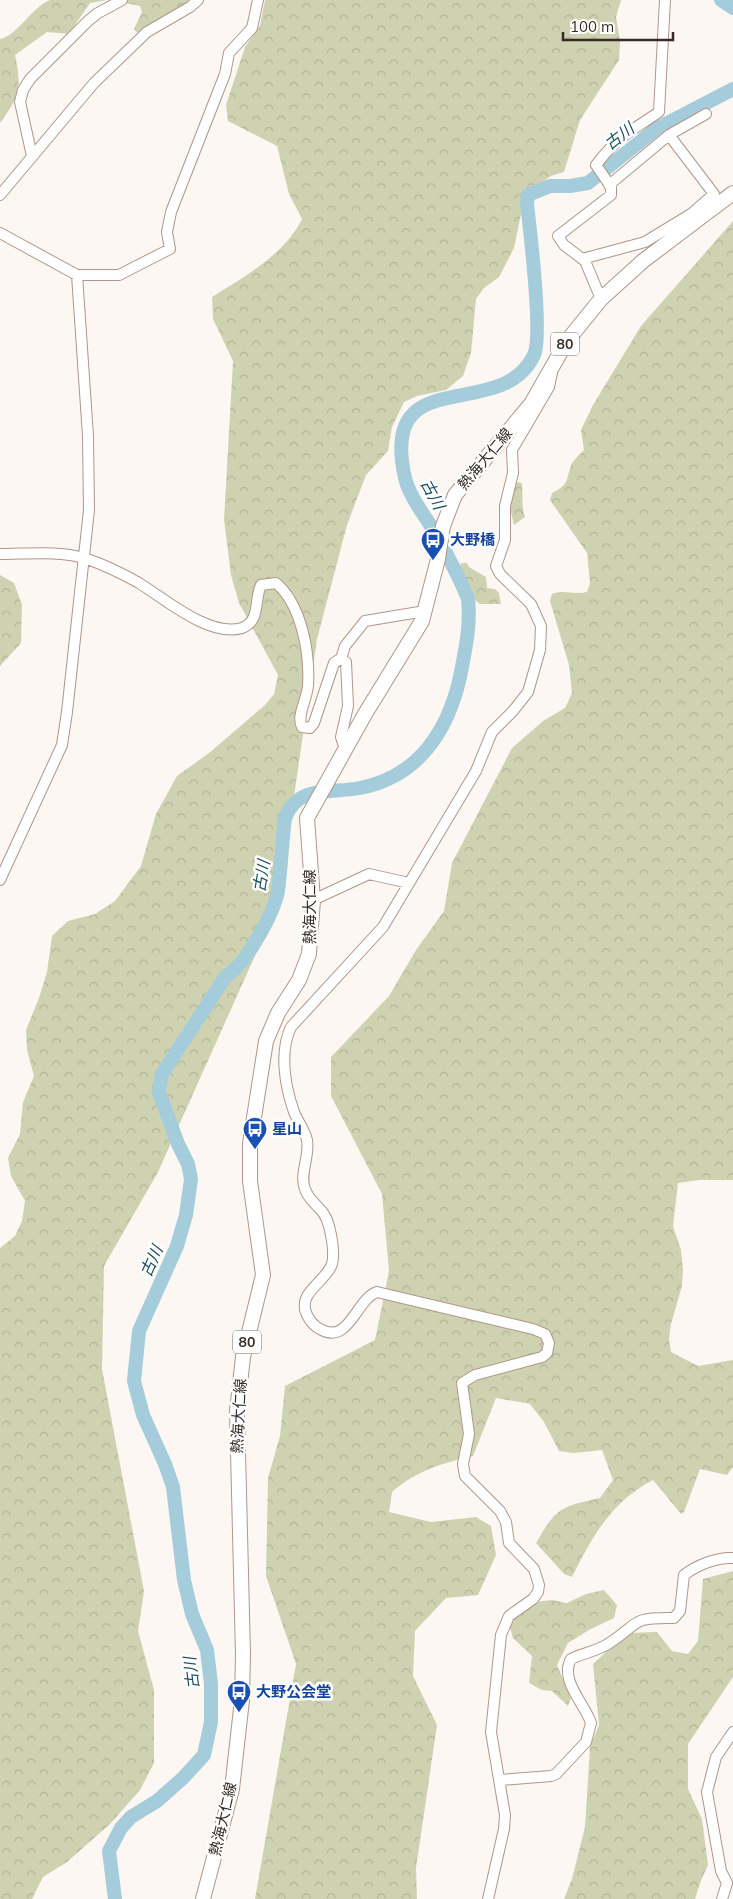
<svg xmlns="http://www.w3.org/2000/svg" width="733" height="1899" font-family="Mulish,'Noto Sans JP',sans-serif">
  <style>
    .forest { fill: url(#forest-crowns) }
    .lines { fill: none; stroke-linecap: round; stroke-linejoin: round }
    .river { stroke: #a5ccda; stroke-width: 14 }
    .minor-casing { stroke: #b09688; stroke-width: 12 }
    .major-casing { stroke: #b09688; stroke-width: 16 }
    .minor { stroke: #fff; stroke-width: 10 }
    .major { stroke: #fff; stroke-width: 14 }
    .labels { text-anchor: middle; stroke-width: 5; stroke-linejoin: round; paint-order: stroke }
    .shield { fill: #fff; stroke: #726b66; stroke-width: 1 }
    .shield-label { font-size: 14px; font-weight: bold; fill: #362b25 }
    .street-label { font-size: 15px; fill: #362b25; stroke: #fff }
    .transit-label { font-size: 15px; font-weight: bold; fill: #164399; stroke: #fff; text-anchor: start }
    .water-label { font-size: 16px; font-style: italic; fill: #184d5d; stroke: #fff }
  </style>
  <defs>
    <pattern id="forest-crowns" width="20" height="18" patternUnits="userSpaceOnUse" patternTransform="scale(1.25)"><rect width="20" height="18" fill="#cfd2b1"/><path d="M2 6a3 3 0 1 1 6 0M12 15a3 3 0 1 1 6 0" fill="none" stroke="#b2b498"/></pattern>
  </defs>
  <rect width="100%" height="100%" fill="#fdf7f4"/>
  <!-- forest -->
  <path class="forest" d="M50,0H107L90,3L69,34L47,32L15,55C22,87 20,96 0,123V39C17,36 31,8 50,0Z
    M111,0H190L171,14L137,33L134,29L142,12L140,6Z
    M265,0H621L616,17L620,41L619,60L580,120L564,172L551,176L525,194L514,248L499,277L484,288L476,299L471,353L463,376L446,390L417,396L404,402L392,427L388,451L366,475L347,525L317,639L293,803L277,887L258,949L158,1172L104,1266L102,1369L144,1591L138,1631L154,1690V1763L140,1790L110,1824L67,1862L43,1877L32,1899H0V1248L15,1236L22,1221L25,1201L11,1176L8,1158L20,1134L23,1102L34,1076L27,1050L26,1030L39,998L47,972L52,936L68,921L95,914L115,901L141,866L156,814L177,776L209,753L265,705L274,694L278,675L239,603L231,575L224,520L233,361L213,319L212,297C244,277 285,254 302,219L289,194L277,146L228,121L226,105L245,47L260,26Z
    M733,221V1180H699L678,1183L673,1226L681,1250L683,1270L682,1286L671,1324L669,1339L671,1352L698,1366L733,1360V1467L727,1475L700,1469L684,1512L681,1514L653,1480C612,1501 592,1537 572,1577L564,1574L536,1543C557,1507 560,1507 600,1498L613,1480L602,1450L574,1453L559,1451L544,1422L530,1404L496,1398L473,1456C442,1463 416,1471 392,1492L389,1512L431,1522L476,1517L491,1526L496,1555L478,1595L446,1598L415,1631L413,1676L437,1725L416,1868L417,1899H255L296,1664L266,1576L268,1478L280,1436L285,1386L375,1340L389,1271L382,1194L331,1096V1057L389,996L416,950L444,911L452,863L512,748L543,721L565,708L572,693L569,665L550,601L552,594C563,589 575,595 587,592L590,583L587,553L550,500L552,493C571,484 565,479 572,463C575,459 580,454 584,450L581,430L593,405L641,326Z
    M518,482L522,483C523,495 521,505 525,517L514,525L511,512L507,510L513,486Z
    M462,563H467L469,567L486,577L487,588L495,589L499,593L501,604H480L472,598L457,568Z
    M0,575L14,583L22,605L21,643L0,666Z
    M733,1571V1677L688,1744V1789L702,1819L708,1865L700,1883L695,1899H564L572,1879L585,1827L590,1747L599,1725L593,1664L627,1633L657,1632L672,1651L688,1654L698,1641L703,1579Z
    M604,1590L617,1605L614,1618L589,1630L568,1643L557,1665L571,1698L568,1706L552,1691L542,1690L529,1683L532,1656L513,1638L508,1621L526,1603L552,1600L567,1603L586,1594Z"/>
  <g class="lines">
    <!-- river -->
    <path class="river" d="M721,0L733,8
      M115,1899L109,1851L121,1828L131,1817L157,1801L183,1778L204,1755L211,1722V1684L207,1650L192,1614L184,1580L173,1487L165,1464L143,1415L134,1381L139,1331L177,1246L186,1215L191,1179L188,1164L178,1144L159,1092L162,1074L226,976C245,966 274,913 278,891C281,867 282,842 285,818C299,784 330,794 360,788C418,777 448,731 460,677C465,651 471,626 468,599C459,575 446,553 434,531C424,514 410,498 405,478C378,359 501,425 534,355C543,336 530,230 527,204L528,195L550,186H570L588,183L656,129L733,89"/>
    <defs>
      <path id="minor" d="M669,135L706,114
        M32,156L20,102L23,90L30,79L88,21L98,13L122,0
        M0,195L94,83L147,32L190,7L198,0
        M0,233L77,275H119L170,249L167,232L171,212L225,74L229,53L252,28L258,0
        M582,259L645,242L691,214L714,194L669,135L609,185
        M601,299L585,261L564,245L558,236L611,195V187L596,165C618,136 630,132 659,112L665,0
        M0,554C27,554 61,550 87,559C105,565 123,574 139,583C165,599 210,638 242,628C261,621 254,599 261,585L276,583C302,605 310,654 308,686C307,699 296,717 302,727L310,728L314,723L334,663L340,659L346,662L348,706L341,737L345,749
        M341,659L345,646L365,621L425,611
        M0,880L62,745L67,712L89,510L88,436L77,275
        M313,900L369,874L409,883
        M500,1780L551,1776L556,1774L586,1742L591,1723C585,1704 559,1680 571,1659C583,1653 597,1651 608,1644C641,1623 629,1617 674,1618L680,1611L684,1575C697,1565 717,1557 733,1558
        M488,1899L504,1829L505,1815L491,1732L501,1635L509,1616L533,1599L538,1592L539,1585L534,1569L509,1543L506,1522L500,1511L465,1476L463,1464L469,1434L462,1383L475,1375L542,1357L547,1353L549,1343L545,1334L533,1329L377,1292C356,1299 349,1346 320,1329C314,1326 310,1321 307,1315C296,1293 326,1282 332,1264C335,1252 332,1238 329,1226C324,1206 311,1206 305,1189C299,1175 310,1156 307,1140C305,1130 298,1122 294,1112C285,1086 279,1052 291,1027L383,927L476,771L492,732L513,711L528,692L540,650L541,626L531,604L500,574L496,566L505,540V506L513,473L512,450L549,387L552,373
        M722,1899L727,1883L721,1871L707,1792L716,1757L733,1732"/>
      <path id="major" d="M203,1899L232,1789L242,1700L243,1654L237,1411L243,1357L263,1275L250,1181V1143L266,1041L278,1013L299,980L309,954L313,900L307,818L365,714L422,621L438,559L443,526L455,495L531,404L567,341L601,299L643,261L733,193"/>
    </defs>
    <!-- minor casing -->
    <use href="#minor" class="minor-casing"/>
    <!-- major casing -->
    <use href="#major" class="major-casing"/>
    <!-- minor -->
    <use href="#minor" class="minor"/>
    <!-- major -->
    <use href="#major" class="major"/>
  </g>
  <!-- icons -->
  <defs>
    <symbol id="bus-pin" viewBox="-11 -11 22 30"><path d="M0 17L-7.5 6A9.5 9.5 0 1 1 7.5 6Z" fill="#1a4fb4" stroke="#fff"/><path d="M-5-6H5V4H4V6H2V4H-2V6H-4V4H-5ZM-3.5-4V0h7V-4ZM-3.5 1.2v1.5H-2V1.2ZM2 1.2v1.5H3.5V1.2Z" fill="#fff"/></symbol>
  </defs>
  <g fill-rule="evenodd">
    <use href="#bus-pin" x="419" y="526" width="28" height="38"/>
    <use href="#bus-pin" x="241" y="1115" width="28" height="38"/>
    <use href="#bus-pin" x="225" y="1678" width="28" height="38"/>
  </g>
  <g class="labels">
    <!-- shield labels -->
    <g class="shield">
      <rect x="551" y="332.5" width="28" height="23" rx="4"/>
      <rect x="233" y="1330.5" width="28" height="23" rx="4"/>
    </g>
    <g class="shield-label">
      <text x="565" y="349">80</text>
      <text x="247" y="1347">80</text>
    </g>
    <!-- street labels -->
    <g class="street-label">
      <text transform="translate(485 459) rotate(-50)" y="5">熱海大仁線</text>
      <text transform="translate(310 907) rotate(-90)" y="5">熱海大仁線</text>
      <text transform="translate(239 1416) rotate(-87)" y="5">熱海大仁線</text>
      <text transform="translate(223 1819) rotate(-77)" y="5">熱海大仁線</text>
    </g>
    <!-- transit labels -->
    <g class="transit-label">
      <text x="450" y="545">大野橋</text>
      <text x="272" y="1134">星山</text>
      <text x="256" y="1697">大野公会堂</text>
    </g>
    <!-- water labels -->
    <g class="water-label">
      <text transform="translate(619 136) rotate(-38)" y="6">古川</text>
      <text transform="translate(433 494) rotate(62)" y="6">古川</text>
      <text transform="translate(261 876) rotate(-81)" y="6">古川</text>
      <text transform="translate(151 1261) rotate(-66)" y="6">古川</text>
      <text transform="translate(191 1673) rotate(-97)" y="6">古川</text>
    </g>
  </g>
  <!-- scale -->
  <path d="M563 32v8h110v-8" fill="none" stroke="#362b25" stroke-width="2.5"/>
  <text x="570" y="32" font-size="15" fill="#362b25" stroke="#ffffff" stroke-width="4" paint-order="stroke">100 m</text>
</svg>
